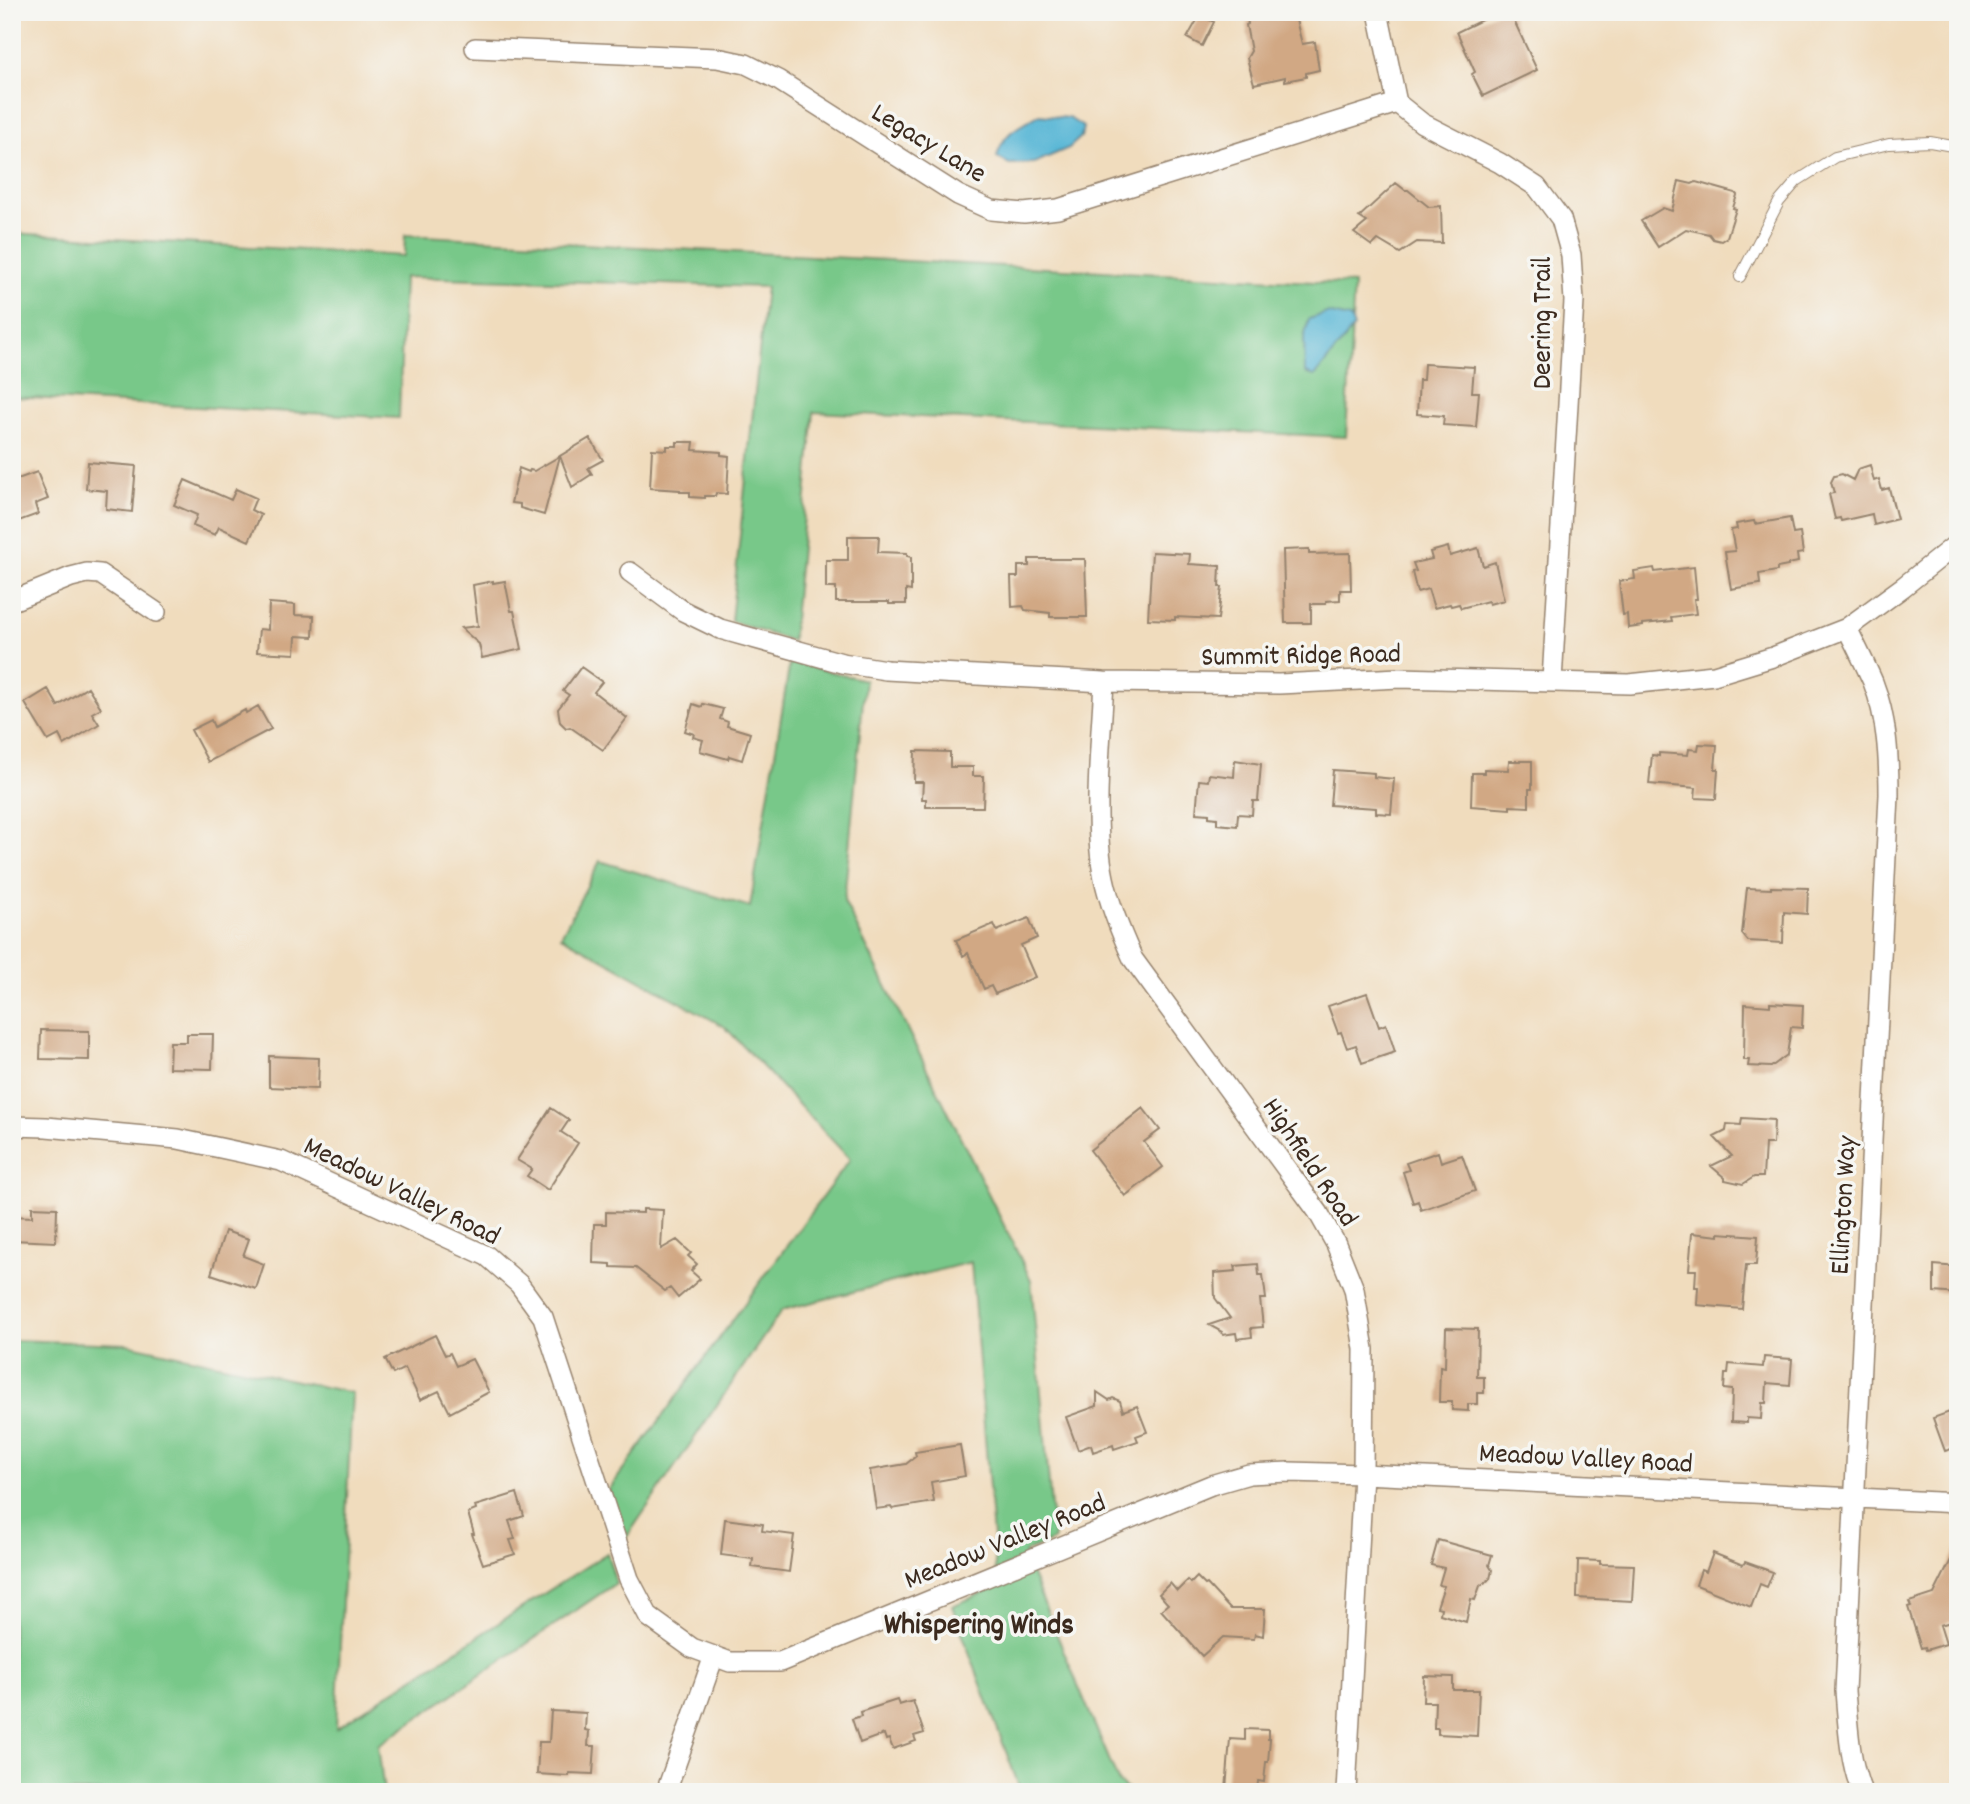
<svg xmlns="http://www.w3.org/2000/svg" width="1970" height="1804" font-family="Dekko,sans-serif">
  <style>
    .green { fill: #78c889; stroke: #5a7954; stroke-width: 2 }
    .water { fill: #56b6d5; stroke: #48707a; stroke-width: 2 }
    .building { fill: #d1a884 }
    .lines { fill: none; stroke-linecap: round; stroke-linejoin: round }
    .service-casing { stroke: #96836e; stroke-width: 12 }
    .minor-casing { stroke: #96836e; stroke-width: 22 }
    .service { stroke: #fff; stroke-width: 10 }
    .minor { stroke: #fff; stroke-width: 19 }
    .labels { text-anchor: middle; stroke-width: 7; stroke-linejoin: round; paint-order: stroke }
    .street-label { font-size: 28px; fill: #3b2a1e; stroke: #f6f6f2 }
    .neighbourhood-label { font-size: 30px; font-weight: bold; fill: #3b2a1e; stroke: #f6f6f2 }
  </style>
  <rect width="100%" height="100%" fill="#f6f6f2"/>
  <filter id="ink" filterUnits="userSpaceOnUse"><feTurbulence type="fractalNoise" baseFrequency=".0143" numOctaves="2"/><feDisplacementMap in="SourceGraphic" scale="14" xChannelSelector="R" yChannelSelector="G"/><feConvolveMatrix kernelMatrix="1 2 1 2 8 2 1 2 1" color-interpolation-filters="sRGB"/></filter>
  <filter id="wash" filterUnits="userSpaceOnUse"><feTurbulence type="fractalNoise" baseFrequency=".00686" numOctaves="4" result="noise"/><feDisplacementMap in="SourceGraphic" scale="28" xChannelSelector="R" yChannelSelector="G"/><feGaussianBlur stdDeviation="1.57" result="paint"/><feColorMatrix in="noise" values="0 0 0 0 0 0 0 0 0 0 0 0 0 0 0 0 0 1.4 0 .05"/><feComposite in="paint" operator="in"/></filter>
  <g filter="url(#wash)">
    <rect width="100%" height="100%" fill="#f0dcbd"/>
    <!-- green -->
    <path class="green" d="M12,233L404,256L405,235L1354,284L1346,437L814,412L792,641L731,621L766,287L404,277L399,418L12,397Z
      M790,662L865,680L844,901L1031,1280L1054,1540L1025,1552L1031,1573L1119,1783L1131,1792H1021L952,1606L997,1587L971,1262L782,1310L624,1541L608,1491L850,1159L725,1027L561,936L600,861L750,907Z
      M12,1340L127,1344L352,1393L336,1728L607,1553L616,1583L378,1745L384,1792H12Z"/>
    <!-- water -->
    <path class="water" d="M1039,115L1069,118L1083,127L1081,137L1069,148L1034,163L1009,164L997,157C1003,132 1018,127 1039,115Z
      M1327,313L1350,318L1354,327L1315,376L1305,373L1304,338L1309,319Z"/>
    <g id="blocks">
      <!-- building -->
      <path class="building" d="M1246,12H1294L1302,44L1315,42L1319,70L1306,73V77L1285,81V77L1254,84L1247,58L1251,51L1246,25L1248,24Z
        M1498,12H1510L1537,70L1483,96L1472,74L1475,72L1457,32Z
        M1200,15L1214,22L1202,46L1187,38Z
        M1679,181L1692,184L1696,182L1735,193L1737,195L1733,208L1736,209L1727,237L1721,241L1713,239L1709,234L1686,229L1658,247L1641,221L1663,208L1672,211Z
        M1396,183L1405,190H1408L1429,207L1441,206L1442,243L1417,242L1400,253L1378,240L1372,246L1354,233L1367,222L1359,217Z
        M1424,364L1474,367L1472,392H1479L1476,427L1443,425L1444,416L1417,414L1419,380H1423Z
        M590,438L603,460L588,468L592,474L572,487L560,456Z
        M677,442H694L693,450L721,452V455L729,456L727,494L716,493L715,496H705V498L690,497V492H680V490L650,488L652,449L667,450V446H677Z
        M560,456L544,515L520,508V504L511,503L519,468L529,472L530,470L534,471Z
        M88,462L136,466L132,512L106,509L107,491L86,489Z
        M1870,465L1874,481L1879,479L1882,490L1889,488L1897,519L1874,525L1872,514L1841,521L1840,518L1835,519L1829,494L1834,493L1831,482L1834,476L1842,474L1853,480L1858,469Z
        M37,472L48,499L35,504L38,514L16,522L12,510V481Z
        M185,480L231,500L236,489L256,498L251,510L261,515L249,541L219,527L215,535L193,526L197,515L174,505Z
        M1790,518L1793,534L1800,533L1803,553L1797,554L1798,562L1788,564V566L1777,568V571L1759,574L1760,584L1731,589L1725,552L1735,551L1731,530L1737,529L1736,524L1754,521L1755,524Z
        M848,536H879L878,552L907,553V556L911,557V591L906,590V604H889V602H836V588H826V560H848Z
        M1448,547L1450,556L1478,548L1483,566L1495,562L1504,600L1489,604L1488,601L1461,608L1459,604L1451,606L1450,604L1434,608L1428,589L1417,592L1412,572L1416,571L1413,563L1432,559L1430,552Z
        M1309,549V554L1350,553L1351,590H1340V600L1326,601V604H1311V623H1285L1283,550Z
        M1152,552L1190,554L1189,564L1220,566L1219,587H1222L1218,619L1175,617V620L1148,619Z
        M1029,559H1085L1087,617H1050V613L1025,610L1023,606L1012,607L1011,577H1018V566H1029Z
        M1694,567L1697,599H1694L1696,614L1671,617L1672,621L1643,624V626L1628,628L1627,614L1623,615L1619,581L1635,579L1634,571L1654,568L1655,572Z
        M493,581V583L505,581L511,611H514L522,649L482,658L479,644L461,628L478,626L473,585Z
        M269,603L295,605V615L314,616L313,637L296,636L295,654L257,652L259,629L268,630Z
        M581,667L602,682L594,692L627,718L603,750L570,727L566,728L560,722L558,709L569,695L563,691Z
        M88,687L101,708L92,713L99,724L64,745L59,735L48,741L25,703L48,689L58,706Z
        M693,704L702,707L703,704L723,709L720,719L728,722L727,726L750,733L742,760L729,756L728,759L700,751L703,740L693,737L694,734L685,731Z
        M258,706L271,729L208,762L191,730L211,720L214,727L245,710L246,713Z
        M1699,744L1717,745L1715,769H1718L1716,799L1695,798L1696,788L1649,784L1652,755L1659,756V753L1688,755L1689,749L1698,750Z
        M915,751L950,752V767H973V776H984L983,807H926V799H922L923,782H914Z
        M1235,760L1261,764L1258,801H1253L1252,815L1238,814L1237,826L1217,824V818L1209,817V814L1196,813L1199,780L1208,781L1209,774L1234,777Z
        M1509,761H1532V789H1529V807L1510,806V809L1471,806L1472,773H1484V769L1508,770Z
        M1333,770L1374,773V777L1394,779L1391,814L1376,813V808L1330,805Z
        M1771,887L1808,888L1807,914L1784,912L1783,943L1748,941L1742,934L1747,888L1771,889Z
        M1029,918L1037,938L1021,945L1035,977L995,994L991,986L984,989L968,953L963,956L956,940L994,924L997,931Z
        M1367,993L1379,1027L1386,1024L1395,1052L1362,1063L1356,1045L1347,1048L1341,1032L1338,1033L1328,1006Z
        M1770,1003L1803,1005L1802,1028L1791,1027L1787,1055L1771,1067L1748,1066L1749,1060H1744L1745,1004L1770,1006Z
        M41,1030L89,1031V1060L40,1059Z
        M187,1034H213L212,1069L169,1068L170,1042H187Z
        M269,1056L319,1058L318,1089L269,1087Z
        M551,1108L569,1120L561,1132L578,1143L548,1190L527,1176L532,1169L517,1160Z
        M1143,1108L1160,1130L1144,1142L1163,1167L1125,1196L1090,1150Z
        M1742,1118L1774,1120L1773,1144H1765L1763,1177H1754L1743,1184L1725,1180V1178L1711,1166L1732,1156L1714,1137L1726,1131L1727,1124L1741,1125Z
        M1438,1152L1441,1162L1462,1155L1475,1191L1421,1210L1418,1201L1413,1203L1403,1172L1409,1170L1406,1163Z
        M32,1207L57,1208L56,1242L12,1240V1216L32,1217Z
        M643,1209L663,1210L661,1249L677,1240L691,1253L688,1256L697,1264L691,1271L700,1279L678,1298L670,1288L665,1291L636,1268L611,1267V1264L593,1263L594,1224H606V1212L643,1213Z
        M225,1231L249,1239L243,1256L264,1264L256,1289L211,1274Z
        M1692,1233L1719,1236V1233L1758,1236L1756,1265H1746L1742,1309L1697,1305L1698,1287H1695L1696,1270H1689Z
        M1258,1264L1259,1275H1263L1266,1299H1260L1263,1327L1251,1328L1252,1337L1237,1339L1236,1333L1223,1335L1222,1332L1209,1325L1230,1318L1215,1298L1214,1273L1236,1271L1235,1266Z
        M1934,1265L1958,1267V1294L1934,1292Z
        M1446,1328L1478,1329L1477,1377H1484V1393H1477V1404H1468V1411L1452,1410V1402H1439L1440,1366L1445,1367Z
        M435,1335L445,1355L450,1353L456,1366L472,1359L489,1392L450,1413L439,1391L420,1400L405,1368L393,1374L385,1359Z
        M1764,1357L1792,1359L1790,1385L1767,1383L1766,1403H1762L1761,1419L1747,1418V1423L1731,1422L1732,1390L1724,1389L1725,1374H1728L1729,1364L1763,1367Z
        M1097,1392L1109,1400L1113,1398L1120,1401L1123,1411L1137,1406L1147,1432L1136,1436L1138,1441L1114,1449L1113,1445L1093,1452L1091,1445L1078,1450L1066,1417L1097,1406Z
        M1958,1409V1447L1945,1451L1933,1418Z
        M960,1445L965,1476L931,1482L934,1502L892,1509L891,1507L876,1509L870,1470L906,1464L916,1456L915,1452Z
        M517,1493L524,1516L509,1521L515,1539L510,1540L515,1554L483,1564L472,1534H474L468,1513L476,1510L475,1506Z
        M725,1519L763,1524L762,1531L794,1535L789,1572L752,1567L753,1559L721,1555Z
        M1438,1540L1492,1555L1489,1565L1492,1570L1490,1579L1480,1586L1475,1600L1471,1599L1466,1622L1440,1614L1441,1608L1437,1607L1444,1586L1439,1585L1444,1568L1431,1565Z
        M1958,1546V1620L1940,1625L1946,1644L1926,1650L1925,1647L1921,1648L1908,1607L1911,1606L1909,1602L1934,1594Z
        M1713,1553L1743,1565L1745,1562L1773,1572L1767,1587L1760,1584L1751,1607L1696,1585L1701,1570L1706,1572Z
        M1578,1560L1600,1561V1564L1634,1565L1632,1601L1577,1598Z
        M1197,1577L1205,1585L1207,1584L1230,1609H1265L1263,1636L1255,1634L1254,1639L1223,1637L1202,1656L1161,1610L1168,1604L1159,1594L1170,1583L1177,1591L1188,1580L1191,1583Z
        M1424,1676L1453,1677V1690H1479L1477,1736L1438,1734V1728H1434L1435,1702H1423Z
        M897,1700L899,1705L913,1701L924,1733L914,1736L916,1741L893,1749L889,1739L886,1740L884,1734L860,1743L852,1719L861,1716L860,1712Z
        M551,1711L586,1713L585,1730L589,1731L588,1746H595L593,1774L569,1773V1776L537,1774L539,1742H549Z
        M1245,1729L1268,1730V1739H1270L1268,1762H1266L1264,1782L1258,1781L1257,1792L1226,1790L1230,1739L1245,1740Z"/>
    </g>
  </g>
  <g filter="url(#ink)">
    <use href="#blocks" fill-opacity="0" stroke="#96836e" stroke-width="2"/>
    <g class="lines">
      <defs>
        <path id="service" d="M1740,277L1779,202L1797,181L1835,157L1889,144L1930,142L1958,147"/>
        <path id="minor" d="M1378,12L1397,103L1422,123L1500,163L1537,187L1561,219L1571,255L1574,301L1552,681
          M475,48L717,58L746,64L778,80L958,195L991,210L1024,213L1058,209L1397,103
          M630,572L683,611L720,629L842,663L886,670L1104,682L1279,684L1399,678L1629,684L1714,675L1773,657L1847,628L1903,587L1958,543
          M12,601L71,577L87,573L100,574L156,612
          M1847,628C1856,646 1865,664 1873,682C1887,718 1889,757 1889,795L1845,1691C1848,1724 1849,1761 1862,1792
          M1104,682C1101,742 1092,820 1104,878C1110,907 1121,933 1133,959L1318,1212L1336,1244L1354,1289L1364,1349L1363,1474L1346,1792
          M12,1126L46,1127L178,1139L281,1161L487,1256L519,1284L543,1317L629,1579L649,1617L692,1648L730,1662H780L1211,1485L1249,1474L1289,1472L1363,1474L1958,1503
          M666,1792L714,1656"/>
      </defs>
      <!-- service casing -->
      <use href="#service" class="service-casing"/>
      <!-- minor casing -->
      <use href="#minor" class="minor-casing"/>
      <!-- service -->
      <use href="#service" class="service"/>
      <!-- minor -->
      <use href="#minor" class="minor"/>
    </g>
  </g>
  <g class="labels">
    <!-- street labels -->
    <g class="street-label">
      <text transform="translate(930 141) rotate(31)" y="10">Legacy Lane</text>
      <text transform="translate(1540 323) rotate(-90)" y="10">Deering Trail</text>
      <text transform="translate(1301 653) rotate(-1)" y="10">Summit Ridge Road</text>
      <text transform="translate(1312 1161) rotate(56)" y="10">Highfield Road</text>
      <text transform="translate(403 1189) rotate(26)" y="10">Meadow Valley Road</text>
      <text transform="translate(1841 1205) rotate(-87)" y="10">Ellington Way</text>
      <text transform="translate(1586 1456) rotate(3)" y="10">Meadow Valley Road</text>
      <text transform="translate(1004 1539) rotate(-22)" y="10">Meadow Valley Road</text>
    </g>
    <!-- neighbourhood labels -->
    <g class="neighbourhood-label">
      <text x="979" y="1633">Whispering Winds</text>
    </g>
  </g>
  <!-- margin -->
  <rect width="1970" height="1804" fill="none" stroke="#f6f6f2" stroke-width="42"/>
</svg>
